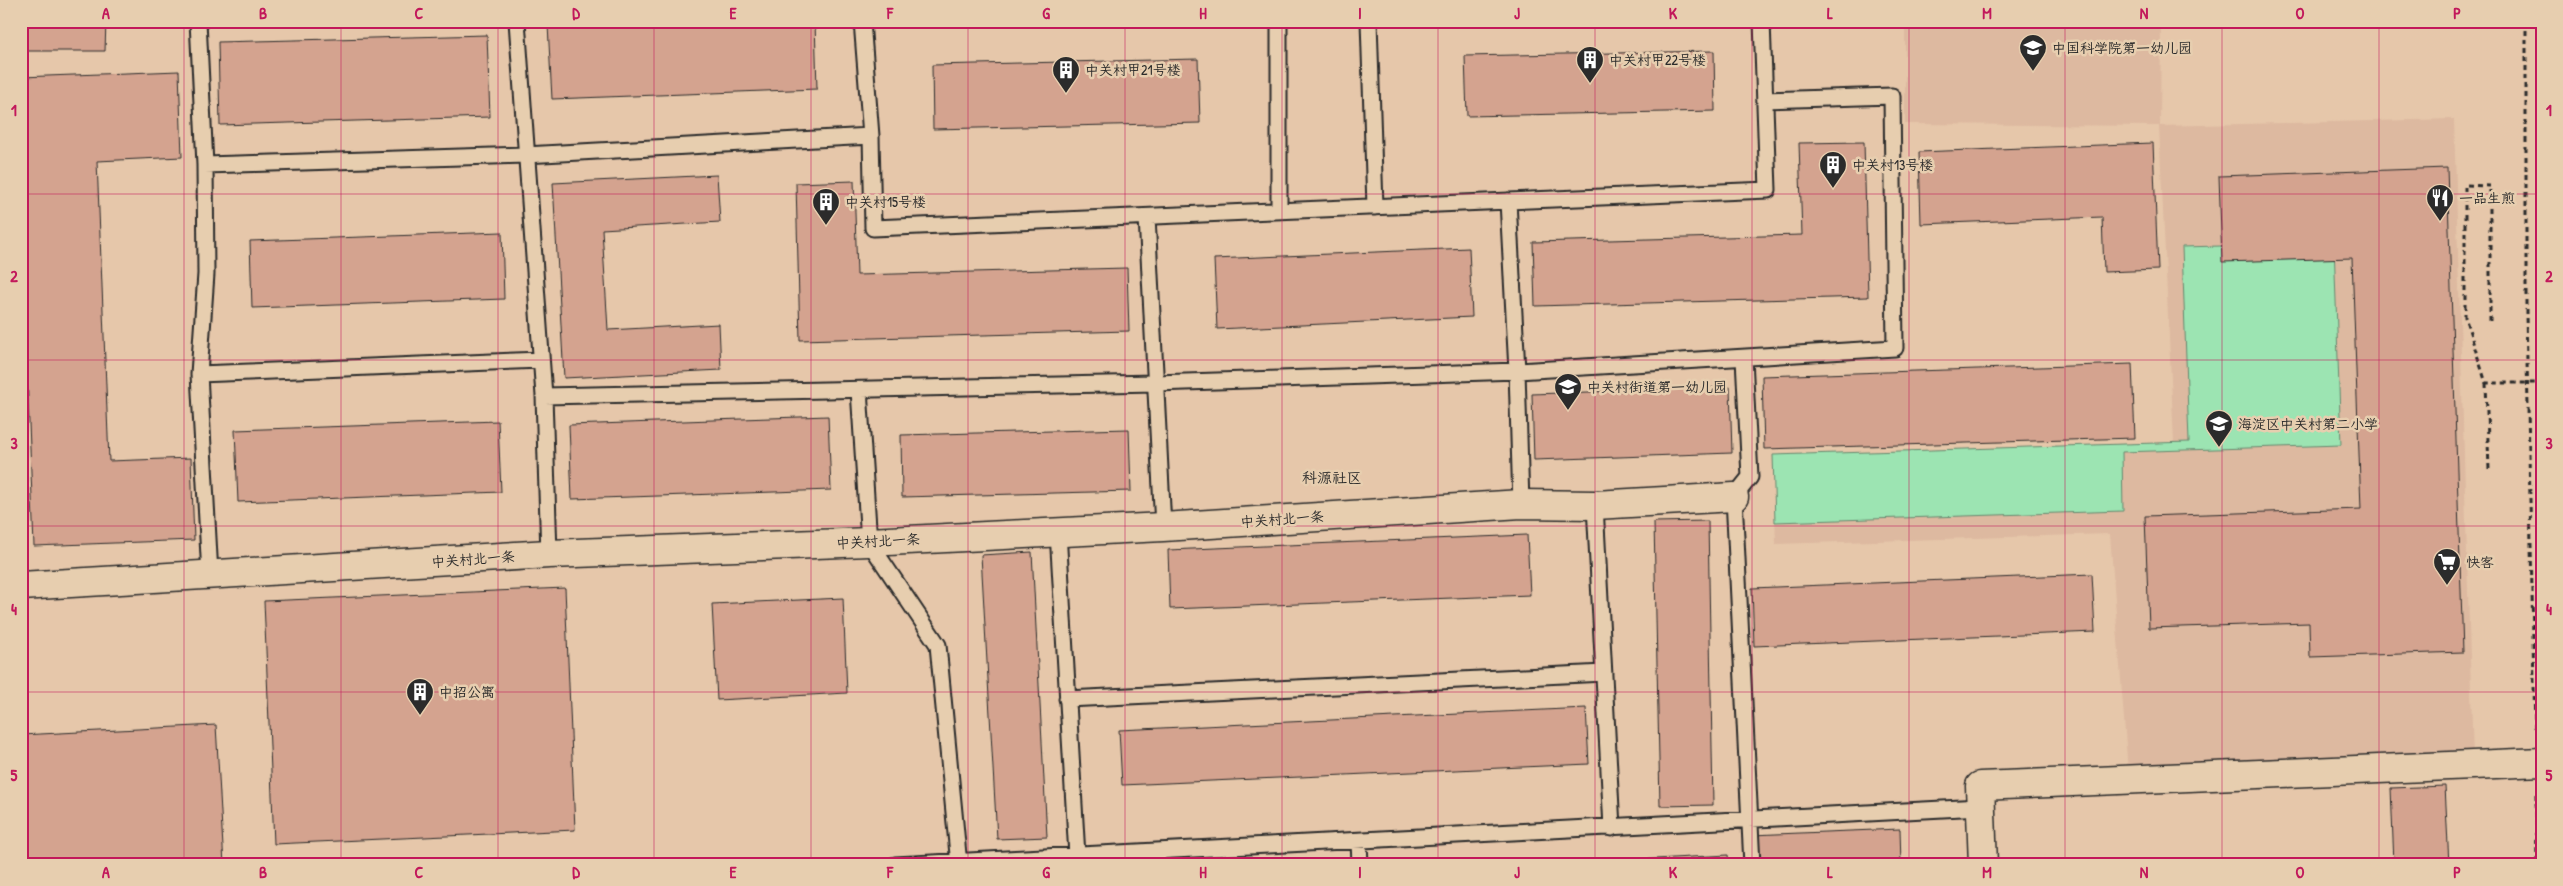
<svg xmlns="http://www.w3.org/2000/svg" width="2563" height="886" font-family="'Patrick Hand','LXGW WenKai TC',sans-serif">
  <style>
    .built { fill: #ddb9a0 }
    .green { fill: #9ce4b2; stroke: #64886e }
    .building { fill: #d4a38f; stroke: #2b2b2b }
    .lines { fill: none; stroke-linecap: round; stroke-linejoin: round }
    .lane-casing { stroke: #2b2b2b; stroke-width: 19 }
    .street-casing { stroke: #2b2b2b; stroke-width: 31 }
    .path { stroke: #2b2b2b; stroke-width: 3; stroke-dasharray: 5 4; stroke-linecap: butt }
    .lane { stroke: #e7ceaf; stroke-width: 15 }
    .street { stroke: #e7ceaf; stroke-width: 28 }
    .path-bridge { stroke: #2b2b2b; stroke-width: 3; stroke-dasharray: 5 4; stroke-linecap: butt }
    .grid { fill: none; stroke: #c2185b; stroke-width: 1; stroke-opacity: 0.55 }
    .labels { text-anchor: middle; stroke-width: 5; stroke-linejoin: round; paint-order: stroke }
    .poi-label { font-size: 14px; fill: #2b2b2b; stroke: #e7ceaf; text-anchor: start }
    .street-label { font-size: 14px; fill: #2b2b2b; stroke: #e7ceaf }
    .neighbourhood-label { font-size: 15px; fill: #2b2b2b; stroke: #e7ceaf }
    .neatline { fill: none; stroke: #c2185b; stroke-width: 2 }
    .grid-label { font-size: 16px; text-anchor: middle; font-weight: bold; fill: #c2185b }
  </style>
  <rect width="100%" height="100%" fill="#e6c7aa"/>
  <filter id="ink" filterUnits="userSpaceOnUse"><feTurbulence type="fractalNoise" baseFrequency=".02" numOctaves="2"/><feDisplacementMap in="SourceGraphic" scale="10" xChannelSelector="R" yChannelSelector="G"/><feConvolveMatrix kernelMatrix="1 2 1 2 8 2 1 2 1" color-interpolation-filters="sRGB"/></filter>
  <g filter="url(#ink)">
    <!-- built -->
    <path class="built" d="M1905,21H2161L2160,126L2454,119L2473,759L2128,772L2110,534L1776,544L1773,455L2174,442L2159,126L1905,124Z"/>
    <!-- green -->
    <path class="green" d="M2334,243L2341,445L2122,452L2123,511L1775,522L1773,455L2189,442L2182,247Z"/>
    <!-- building -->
    <path class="building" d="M21,21H106L105,51H21Z
      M652,21H815L817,89L552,99L548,25Z
      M487,35L490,117L220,125L218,42Z
      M1714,51L1715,111L1467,116L1465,56Z
      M1198,59L1200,123L933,129L932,65Z
      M179,71L182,157L97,161L109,461L191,458L194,540L34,546L21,225V77Z
      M1864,142L1868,297L1535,306L1533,242L1802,235L1799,143Z
      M2153,143L2158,270L2104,272L2102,217L1921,224L1919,152Z
      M2447,168L2463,652L2310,657L2309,623L2149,628L2145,516L2361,509L2352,258L2222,262L2219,176Z
      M717,175L720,222L602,229L608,330L719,324L721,370L564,378L553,183Z
      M854,181L857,275L1127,268L1129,331L800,340L796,183Z
      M502,232L504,299L252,308L250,241Z
      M1469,248L1472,317L1217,329L1214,259Z
      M2132,364L2135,438L1764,449L1762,376Z
      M1730,387L1732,453L1534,460L1532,394Z
      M828,416L831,490L572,499L569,425Z
      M498,421L501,492L238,502L235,430Z
      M1129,429L1131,491L902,497L901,435Z
      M1708,521L1713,805L1660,806L1654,522Z
      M1527,535L1530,595L1170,609L1168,550Z
      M1032,552L1047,837L997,839L981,555Z
      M2092,574L2095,632L1754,646L1752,588Z
      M565,588L575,830L274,844L264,601Z
      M843,598L847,693L717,700L712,604Z
      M1586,708L1589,764L1122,785L1119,730Z
      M216,725L224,865H28L21,735Z
      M2445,786L2449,865H2394L2391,788Z
      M1900,829L1901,865H1753L1751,835Z
      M1728,855L1729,865H1544Z
      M588,863V865H513Z"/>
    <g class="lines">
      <defs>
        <path id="lane" d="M198,21L205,165L206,274L199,374L210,575
          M517,21L544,396L549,554
          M862,21L871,136L873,228L1768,190L1762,21
          M1279,21V211
          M1369,21L1375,207
          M205,165L525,155L871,136
          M1508,201L1517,371L1521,504
          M1147,217L1163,527
          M1744,358L1750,477L1734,497L1752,865
          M199,374L541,360
          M859,390L869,542L938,645L959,865
          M544,396L1155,383L1517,371L1895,348L1892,96L1765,100
          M1595,505L1612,828
          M1058,532L1077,856
          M1067,699L1604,673
          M1359,841L1360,865
          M895,865L1980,807"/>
        <path id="street" d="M21,586L549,554L869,542L1163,527L1521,504L1595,505L1734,497
          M1983,865L1980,786L2542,762"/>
      </defs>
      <!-- lane casing -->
      <use href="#lane" class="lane-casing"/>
      <!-- street casing -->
      <use href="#street" class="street-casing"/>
      <!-- path -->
      <path class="path" d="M2526,21V314L2535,731
        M2486,383L2489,470
        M2536,794L2537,865"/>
      <!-- lane -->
      <use href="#lane" class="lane"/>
      <!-- street -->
      <use href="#street" class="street"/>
      <!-- path-bridge -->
      <path class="path-bridge" d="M2490,321V186L2465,185V317L2486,383H2542"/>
    </g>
  </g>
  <!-- grid -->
  <path class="grid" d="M184,21V865M341,21V865M498,21V865M654,21V865M811,21V865M968,21V865M1125,21V865M1282,21V865M1438,21V865M1595,21V865M1752,21V865M1909,21V865M2065,21V865M2222,21V865M2379,21V865M21,194H2542M21,360H2542M21,526H2542M21,692H2542"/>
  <!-- icons -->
  <defs>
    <symbol id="school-pin" viewBox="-11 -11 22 30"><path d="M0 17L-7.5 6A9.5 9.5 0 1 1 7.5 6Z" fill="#2b2b2b" stroke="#e7ceaf"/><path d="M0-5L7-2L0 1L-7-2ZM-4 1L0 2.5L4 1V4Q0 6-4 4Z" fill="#fff"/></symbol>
    <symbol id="building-pin" viewBox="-11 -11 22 30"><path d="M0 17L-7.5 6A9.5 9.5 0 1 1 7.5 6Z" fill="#2b2b2b" stroke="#e7ceaf"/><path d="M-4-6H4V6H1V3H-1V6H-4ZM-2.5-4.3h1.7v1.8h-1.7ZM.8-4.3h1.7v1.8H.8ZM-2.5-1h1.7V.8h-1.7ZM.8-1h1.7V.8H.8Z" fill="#fff"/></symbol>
    <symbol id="restaurant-pin" viewBox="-11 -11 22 30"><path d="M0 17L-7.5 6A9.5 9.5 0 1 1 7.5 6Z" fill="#2b2b2b" stroke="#e7ceaf"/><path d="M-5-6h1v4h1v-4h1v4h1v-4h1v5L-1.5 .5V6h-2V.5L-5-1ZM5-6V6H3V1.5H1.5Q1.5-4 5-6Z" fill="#fff"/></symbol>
    <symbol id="supermarket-pin" viewBox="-11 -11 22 30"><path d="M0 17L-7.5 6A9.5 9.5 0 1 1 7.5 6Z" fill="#2b2b2b" stroke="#e7ceaf"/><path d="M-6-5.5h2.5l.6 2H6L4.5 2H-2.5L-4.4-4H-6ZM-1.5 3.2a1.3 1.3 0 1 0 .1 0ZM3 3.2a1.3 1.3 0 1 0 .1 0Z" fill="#fff"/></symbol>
  </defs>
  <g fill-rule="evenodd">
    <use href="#school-pin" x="2017" y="32" width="32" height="43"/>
    <use href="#building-pin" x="1574" y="44" width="32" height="43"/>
    <use href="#building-pin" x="1050" y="54" width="32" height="43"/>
    <use href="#building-pin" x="1817" y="149" width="32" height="43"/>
    <use href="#restaurant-pin" x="2424" y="182" width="32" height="43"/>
    <use href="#building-pin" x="810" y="186" width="32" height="43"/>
    <use href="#school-pin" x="1552" y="371" width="32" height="43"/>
    <use href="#school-pin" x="2203" y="408" width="32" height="43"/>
    <use href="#supermarket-pin" x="2431" y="546" width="32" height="43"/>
    <use href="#building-pin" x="404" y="676" width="32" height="43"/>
  </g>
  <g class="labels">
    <!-- poi labels -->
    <g class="poi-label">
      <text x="2052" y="53">中国科学院第一幼儿园</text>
      <text x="1609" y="65">中关村甲22号楼</text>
      <text x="1085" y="75">中关村甲21号楼</text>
      <text x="1852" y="170">中关村13号楼</text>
      <text x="2459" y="203">一品生煎</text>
      <text x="845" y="207">中关村15号楼</text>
      <text x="1587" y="392">中关村街道第一幼儿园</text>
      <text x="2238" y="429">海淀区中关村第二小学</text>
      <text x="2466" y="567">快客</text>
      <text x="439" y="697">中招公寓</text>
    </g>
    <!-- street labels -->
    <g class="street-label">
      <text transform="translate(1282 519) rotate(-4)" y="5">中关村北一条</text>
      <text transform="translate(878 541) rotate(-3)" y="5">中关村北一条</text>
      <text transform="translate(473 559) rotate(-4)" y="5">中关村北一条</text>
    </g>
    <!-- neighbourhood labels -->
    <g class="neighbourhood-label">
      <text x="1332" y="483">科源社区</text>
    </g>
  </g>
  <!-- margin -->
  <rect width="2563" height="886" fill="none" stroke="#e7ceaf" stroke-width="55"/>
  <rect x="28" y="28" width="2508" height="830" class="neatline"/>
  <g class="grid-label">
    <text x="106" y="19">A</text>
    <text x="263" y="19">B</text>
    <text x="419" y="19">C</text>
    <text x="576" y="19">D</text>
    <text x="733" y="19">E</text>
    <text x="890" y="19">F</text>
    <text x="1046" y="19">G</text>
    <text x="1203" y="19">H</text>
    <text x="1360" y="19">I</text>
    <text x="1517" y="19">J</text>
    <text x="1673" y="19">K</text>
    <text x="1830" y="19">L</text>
    <text x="1987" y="19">M</text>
    <text x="2144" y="19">N</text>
    <text x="2300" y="19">O</text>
    <text x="2457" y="19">P</text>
    <text x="14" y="116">1</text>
    <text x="2549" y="116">1</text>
    <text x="14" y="282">2</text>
    <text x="2549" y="282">2</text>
    <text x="14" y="449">3</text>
    <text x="2549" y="449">3</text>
    <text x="14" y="615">4</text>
    <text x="2549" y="615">4</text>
    <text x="14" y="781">5</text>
    <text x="2549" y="781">5</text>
    <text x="106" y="878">A</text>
    <text x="263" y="878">B</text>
    <text x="419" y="878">C</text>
    <text x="576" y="878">D</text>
    <text x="733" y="878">E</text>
    <text x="890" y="878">F</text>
    <text x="1046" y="878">G</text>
    <text x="1203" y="878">H</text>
    <text x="1360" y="878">I</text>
    <text x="1517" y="878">J</text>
    <text x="1673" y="878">K</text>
    <text x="1830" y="878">L</text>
    <text x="1987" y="878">M</text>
    <text x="2144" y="878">N</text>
    <text x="2300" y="878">O</text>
    <text x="2457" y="878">P</text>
  </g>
</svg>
